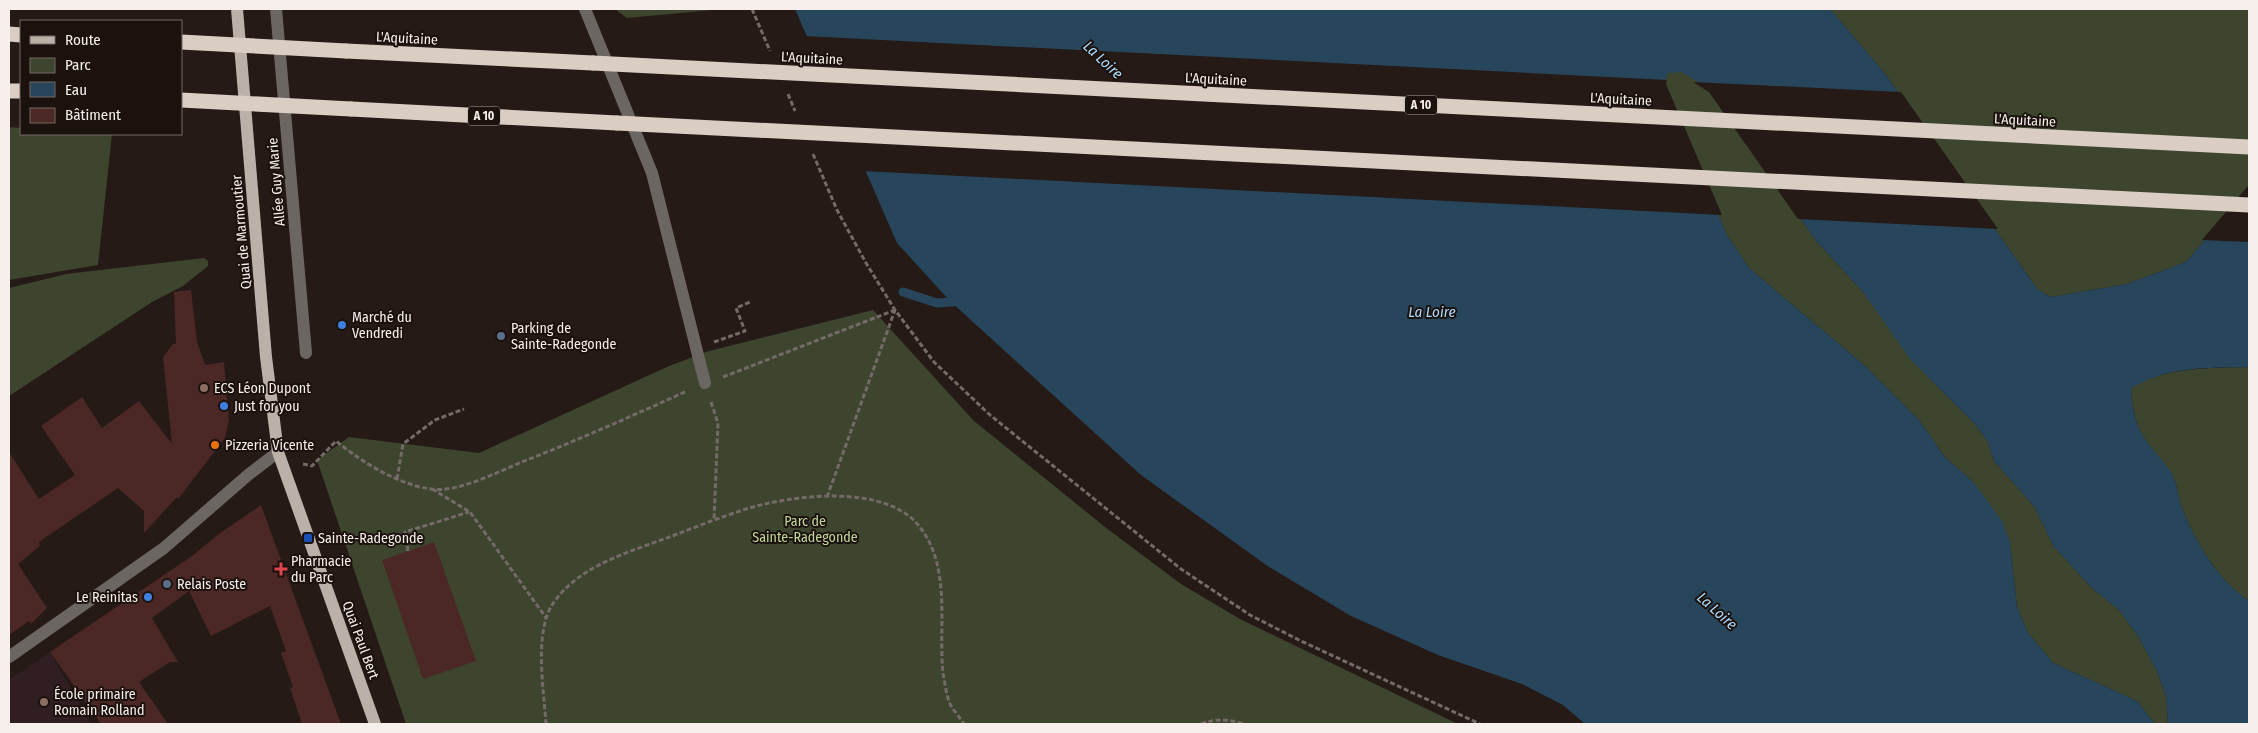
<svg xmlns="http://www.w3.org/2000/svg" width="2258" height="733" font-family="'Fira Sans Condensed',sans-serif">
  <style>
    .education { fill: #301e22 }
    .green { fill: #3d452f }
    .water { fill: #27465c }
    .pier { fill: #251a16 }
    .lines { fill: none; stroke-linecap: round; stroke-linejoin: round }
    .stream { stroke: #27465c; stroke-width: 9 }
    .building { fill: #4b2825 }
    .path { stroke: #746a67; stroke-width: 3; stroke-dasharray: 5 2.5; stroke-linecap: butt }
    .service { stroke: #6b6662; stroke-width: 12 }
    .minor { stroke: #6b6662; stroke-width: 12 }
    .primary { stroke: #bbb1a8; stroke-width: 12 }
    .motorway { stroke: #dacec4; stroke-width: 15 }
    .motorway-bridge { stroke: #dacec4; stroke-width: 15 }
    .shop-dot { fill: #3f7fe0; stroke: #1b110d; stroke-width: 2 }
    .service-dot { fill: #5c6f8a; stroke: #1b110d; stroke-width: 2 }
    .education-dot { fill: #8d6e63; stroke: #1b110d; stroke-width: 2 }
    .food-dot { fill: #e8710a; stroke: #1b110d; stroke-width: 2 }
    .transit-dot { fill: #1a4fb4; stroke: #1b110d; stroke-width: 2 }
    .health-dot { fill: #e0444e; stroke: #1b110d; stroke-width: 2 }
    .labels { text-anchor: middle; stroke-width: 4; stroke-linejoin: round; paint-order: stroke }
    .shield { fill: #1b110d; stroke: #b5aca9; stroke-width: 1 }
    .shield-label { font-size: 12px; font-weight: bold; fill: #f7efec }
    .street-label { font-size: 14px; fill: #f7efec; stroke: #1b110d }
    .poi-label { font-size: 14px; fill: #f7efec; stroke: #1b110d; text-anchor: start }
    .park-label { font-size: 14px; fill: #c2d79b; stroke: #1b110d }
    .water-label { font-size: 15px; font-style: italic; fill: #aedafc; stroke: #1b110d }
  </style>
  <rect width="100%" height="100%" fill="#251a16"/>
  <!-- education -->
  <path class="education" d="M50,652L91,724H9V680Z"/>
  <!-- green -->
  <path class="green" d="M615,9H723L627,18Z
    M1830,9H2249V188L2186,262L2127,284L2051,297L2038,290L1886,75Z
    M1682,71L1711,90L1817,242L1863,292L1931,380L1975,424L1988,442L1994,461L2034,506L2054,547L2093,589L2119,610L2138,636L2157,671L2166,696L2168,724H2155L2137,701L2053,663L2028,633L2017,607L2010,542L1974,483L1944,456L1919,420L1865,366L1749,268L1727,235L1663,84L1668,73Z
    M9,127L21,128V134H112L98,265L9,280Z
    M204,258L208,261V266L183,286L152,302L9,396V288L66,274Z
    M873,310L974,421L1105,527L1181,584L1240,619L1458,724H406L317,460L349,437L479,453L669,366L709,351Z
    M2249,367V601C2218,581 2194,540 2181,505C2178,496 2177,484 2173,476C2165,463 2155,454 2147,442C2135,426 2132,407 2131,387C2168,367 2208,368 2249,367Z"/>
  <!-- water -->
  <path class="water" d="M795,9H1830L1886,75L2038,290L2051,297L2127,284L2186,262L2249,188V367C2207,368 2169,366 2131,388C2132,407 2135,426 2147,442C2156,454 2166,463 2173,476C2177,485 2178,496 2181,505C2194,540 2218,581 2249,601V724H2168L2166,696L2157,671L2138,636L2119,610L2093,589L2054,547L2034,506L1994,461L1988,442L1975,424L1911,360L1863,292L1817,242L1711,90L1682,72L1668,73L1663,85L1727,235L1749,268L1865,366L1919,420L1944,456L1974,483L2002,521L2010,542L2017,607L2028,633L2053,663L2137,701L2155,724H1585L1563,705L1522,684L1438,655L1351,616L1269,567L1141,475L950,301L897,243Z"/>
  <!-- pier -->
  <path class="pier" d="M804,36L1667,80L1666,84L1722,215L863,171Z
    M1693,82L1901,92L1998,229L1798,219L1709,92Z
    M2249,186V242L2202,240L2247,187Z"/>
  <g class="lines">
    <!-- stream -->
    <path class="stream" d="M903,292L937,303L963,301"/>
  </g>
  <!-- building -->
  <path class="building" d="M191,290L197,342L205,365L224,362L229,420L225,438L178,499L177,497L144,533V511L118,488L39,542L40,546L18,564L47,608L31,624L29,621L9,635V452L39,499L75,475L41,426L82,397L102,428L139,401L172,444L163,357L173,344H176L174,292Z
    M261,505L341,724H302L290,688L293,687L281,653L286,651L270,606L211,636L189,591L152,618L178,662H170L139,682L168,724H101L50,652L192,556L216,536Z
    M434,542L476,661L423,679L382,560Z"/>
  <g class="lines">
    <!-- path -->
    <path class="path" d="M752,9L770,51
      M788,94L795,111
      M813,154L837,210L866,263L895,310L934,362L990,415L1181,569L1250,615L1301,641L1480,724
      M714,342L745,331L736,308L752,301
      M723,377L895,310
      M711,402L718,423L714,520
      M303,464L312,466L336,441C363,463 397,484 431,489C458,493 497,472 522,462C578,440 632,416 687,391
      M397,479L403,444L435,420L464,409
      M432,489L470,512L547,619
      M827,497L895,310
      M408,551L405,532L469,512
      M546,724C544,691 534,634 552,605C578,565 630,552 672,536C696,527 721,517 746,509C792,495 885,483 919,526C952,567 938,625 943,673C945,683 946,696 951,706C955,712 960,718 964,724
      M1201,724C1217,718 1228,719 1244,724"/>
    <!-- service -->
    <path class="service" d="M276,9L306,353
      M585,9L652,173L705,383"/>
    <!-- minor -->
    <path class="minor" d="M9,657L164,548L248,475L278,452"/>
    <!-- primary -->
    <path class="primary" d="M237,9L266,357L278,452L375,724"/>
    <!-- motorway -->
    <path class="motorway" d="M9,34L21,35
      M346,51L593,63
      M9,91H21
      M351,109L617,123"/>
    <!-- motorway-bridge -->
    <path class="motorway-bridge" d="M181,42L346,51
      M593,63L2249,147
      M181,100L351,109
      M617,123L2249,205"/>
  </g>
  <!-- markers -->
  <g class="shop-dot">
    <circle cx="342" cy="325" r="5"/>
    <circle cx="224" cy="406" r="5"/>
    <circle cx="148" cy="597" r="5"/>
  </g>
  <g class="service-dot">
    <circle cx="501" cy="336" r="5"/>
    <circle cx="167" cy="584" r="5"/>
  </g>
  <g class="education-dot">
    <circle cx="204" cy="388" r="5"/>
    <circle cx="44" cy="702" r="5"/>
  </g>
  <circle class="food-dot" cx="215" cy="445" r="5"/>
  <rect class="transit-dot" x="303" y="533" width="10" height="10" rx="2.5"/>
  <path class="health-dot" d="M278.5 561.5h5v5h5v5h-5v5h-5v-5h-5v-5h5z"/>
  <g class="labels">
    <!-- shield labels -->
    <g class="shield">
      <rect x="1405" y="95.5" width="32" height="19" rx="4"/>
      <rect x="468" y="106.5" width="32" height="19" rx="4"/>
    </g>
    <g class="shield-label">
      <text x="1421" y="109">A 10</text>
      <text x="484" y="120">A 10</text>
    </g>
    <!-- street labels -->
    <g class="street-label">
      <text transform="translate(407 38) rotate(3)" y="5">L'Aquitaine</text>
      <text transform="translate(812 58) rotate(3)" y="5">L'Aquitaine</text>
      <text transform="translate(1216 79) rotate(3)" y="5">L'Aquitaine</text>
      <text transform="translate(1621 99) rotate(3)" y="5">L'Aquitaine</text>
      <text transform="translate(2025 120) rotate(3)" y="5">L'Aquitaine</text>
      <text transform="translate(276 182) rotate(-95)" y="5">Allée Guy Marie</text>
      <text transform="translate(241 232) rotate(-95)" y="5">Quai de Marmoutier</text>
      <text transform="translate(361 640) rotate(70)" y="5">Quai Paul Bert</text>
    </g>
    <!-- poi labels -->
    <g class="poi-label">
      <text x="352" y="322">Marché du<tspan x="352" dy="16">Vendredi</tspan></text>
      <text x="511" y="333">Parking de<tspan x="511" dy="16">Sainte-Radegonde</tspan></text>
      <text x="214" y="393">ECS Léon Dupont</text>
      <text x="234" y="411">Just for you</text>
      <text x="225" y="450">Pizzeria Vicente</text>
      <text x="318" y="543">Sainte-Radegonde</text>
      <text x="291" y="566">Pharmacie<tspan x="291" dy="16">du Parc</tspan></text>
      <text x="177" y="589">Relais Poste</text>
      <text x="138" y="602" text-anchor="end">Le Reinitas</text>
      <text x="54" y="699">École primaire<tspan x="54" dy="16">Romain Rolland</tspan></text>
    </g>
    <!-- park labels -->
    <g class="park-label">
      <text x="805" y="526">Parc de<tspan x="805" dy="16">Sainte-Radegonde</tspan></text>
    </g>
    <!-- water labels -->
    <g class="water-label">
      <text transform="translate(1103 60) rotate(43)" y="5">La Loire</text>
      <text x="1432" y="317">La Loire</text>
      <text transform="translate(1717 611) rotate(42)" y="5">La Loire</text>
    </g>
  </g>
  <!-- border -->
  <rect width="2258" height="733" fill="none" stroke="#f7efec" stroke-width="20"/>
  <!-- legend -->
  <rect x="20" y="20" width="162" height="115" fill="#1b110d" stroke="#736a66"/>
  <rect x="30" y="36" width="25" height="8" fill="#bbb1a8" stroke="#736a66"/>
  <text x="65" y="45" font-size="15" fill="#f7efec">Route</text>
  <rect x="30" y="58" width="25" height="15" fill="#3d452f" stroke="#736a66"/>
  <text x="65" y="70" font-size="15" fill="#f7efec">Parc</text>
  <rect x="30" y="82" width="25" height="15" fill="#27465c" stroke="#736a66"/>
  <text x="65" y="95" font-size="15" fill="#f7efec">Eau</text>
  <rect x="30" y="108" width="25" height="15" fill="#4b2825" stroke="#736a66"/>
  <text x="65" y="120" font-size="15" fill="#f7efec">Bâtiment</text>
</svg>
